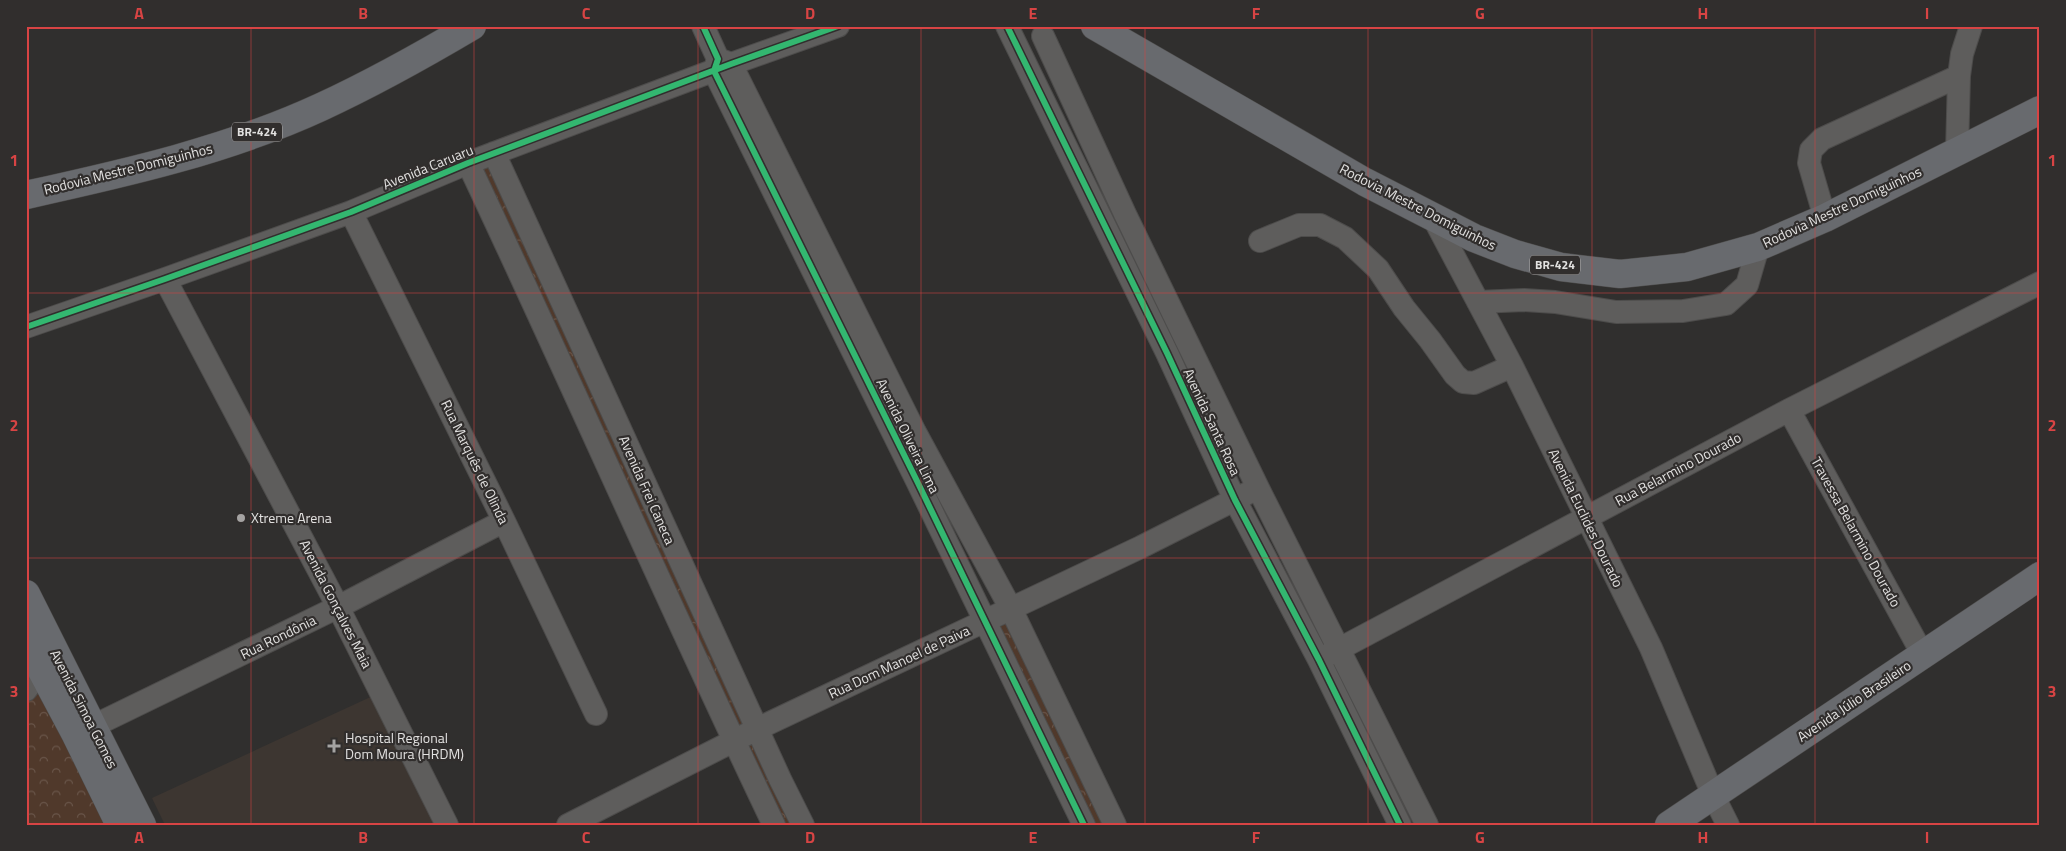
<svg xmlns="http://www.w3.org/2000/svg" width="2066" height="851" font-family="'Titillium Web',sans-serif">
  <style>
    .built { fill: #3d3631 }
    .forest { fill: url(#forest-crowns) }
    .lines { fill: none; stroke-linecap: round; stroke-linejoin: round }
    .minor-casing { stroke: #4d4c4b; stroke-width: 24 }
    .major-casing { stroke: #4d4c4b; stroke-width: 29 }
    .minor { stroke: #5e5d5c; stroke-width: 22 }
    .major { stroke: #686a6e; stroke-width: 28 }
    .cycleway-casing { stroke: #312e2d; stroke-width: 9 }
    .cycleway { stroke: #33b770; stroke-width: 6 }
    .grid { fill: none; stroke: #d84444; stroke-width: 1; stroke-opacity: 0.55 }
    .poi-dot { fill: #a4a3a2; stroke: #312e2d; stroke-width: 2 }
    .labels { text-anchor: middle; stroke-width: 4.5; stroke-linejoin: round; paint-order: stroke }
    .shield { fill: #312e2d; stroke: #adabaa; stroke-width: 1 }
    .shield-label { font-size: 12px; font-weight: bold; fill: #e2e1e0 }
    .street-label { font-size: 14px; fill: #e2e1e0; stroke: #312e2d }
    .poi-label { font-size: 14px; fill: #e2e1e0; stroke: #312e2d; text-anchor: start }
    .neatline { fill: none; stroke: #d84444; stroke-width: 2 }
    .grid-label { font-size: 16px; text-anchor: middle; font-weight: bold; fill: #d84444 }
  </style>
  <defs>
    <pattern id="forest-crowns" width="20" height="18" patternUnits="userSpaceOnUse" patternTransform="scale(1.25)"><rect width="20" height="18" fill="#50392b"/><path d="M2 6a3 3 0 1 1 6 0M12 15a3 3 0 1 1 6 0" fill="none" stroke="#695549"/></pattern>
  </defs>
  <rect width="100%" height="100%" fill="#302f2e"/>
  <!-- built -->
  <path class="built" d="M377,694L442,825H165L152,798Z"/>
  <!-- forest -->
  <path class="forest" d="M492,157L752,727L736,736L472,164Z
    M1009,615L1113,825H1090L990,624Z
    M41,683L112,825H26V704Z
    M755,735L799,825H779L739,743Z"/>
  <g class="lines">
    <defs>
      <path id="minor" d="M703,26L718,59L714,71L917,481L1084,825
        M1007,26L1167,353L1235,500L1319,660L1400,825
        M1043,36L1125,214L1258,488L1427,825
        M718,59L731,64L915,432L1011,609L1115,825
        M1957,152L1959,76L1962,54L1971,26
        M494,153L780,779L803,825
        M468,163C572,383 669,606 774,825
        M351,212L504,521L596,714
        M1433,217L1512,366L1651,648L1713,795L1728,825
        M1825,218L1809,163L1811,150L1822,139L1959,76
        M1260,241L1299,225H1320L1345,238L1378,269L1404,308L1430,340L1455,375L1463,382L1474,383L1512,366
        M165,279L338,607L447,825
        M1478,302L1524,300L1555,302L1616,312L1683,311L1726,304L1747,285L1758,247
        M26,327L165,279L351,212L468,163L731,64L838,26
        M1789,410L1923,655
        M1326,656L1789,410L2040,283
        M26,690L41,670L53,662
        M77,734L338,607L504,521
        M568,825L757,729L1141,547L1248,493"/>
      <path id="major" d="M1095,26L1365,182L1474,238L1515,254L1561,267L1620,274L1687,267L1758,247L1825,218L2040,110
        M26,195C126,173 228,150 321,107C373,83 423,55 472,26
        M26,594L142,825
        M26,641L76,735L120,825
        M1669,825L2040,576"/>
    </defs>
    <!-- minor casing -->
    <use href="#minor" class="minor-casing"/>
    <!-- major casing -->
    <use href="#major" class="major-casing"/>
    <!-- minor -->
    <use href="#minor" class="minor"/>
    <!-- major -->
    <use href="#major" class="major"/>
    <defs>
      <path id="cycleway" d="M703,26L718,59L714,71L917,481L1084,825
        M1007,26L1167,353L1235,500L1319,660L1400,825
        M26,327L165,279L351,212L468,163L731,64L838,26"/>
    </defs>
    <!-- cycleway casing -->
    <use href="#cycleway" class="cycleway-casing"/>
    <!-- cycleway -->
    <use href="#cycleway" class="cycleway"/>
  </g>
  <!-- grid -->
  <path class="grid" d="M251,26V825M474,26V825M698,26V825M921,26V825M1145,26V825M1368,26V825M1592,26V825M1815,26V825M26,293H2040M26,558H2040"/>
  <!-- markers -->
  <g class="poi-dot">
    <circle cx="241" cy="518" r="5"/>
    <path d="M331.5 738.5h5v5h5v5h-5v5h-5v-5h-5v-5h5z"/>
  </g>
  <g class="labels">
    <!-- shield labels -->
    <g class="shield">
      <rect x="232" y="122.5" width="50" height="19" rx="4"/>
      <rect x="1530" y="255.5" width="50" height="19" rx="4"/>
    </g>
    <g class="shield-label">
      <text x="257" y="136">BR-424</text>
      <text x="1555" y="269">BR-424</text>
    </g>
    <!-- street labels -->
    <g class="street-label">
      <text transform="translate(428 167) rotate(-22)" y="5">Avenida Caruaru</text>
      <text transform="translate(128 169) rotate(-14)" y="5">Rodovia Mestre Domiguinhos</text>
      <text transform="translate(1418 207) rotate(27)" y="5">Rodovia Mestre Domiguinhos</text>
      <text transform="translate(1842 207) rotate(-25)" y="5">Rodovia Mestre Domiguinhos</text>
      <text transform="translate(1212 422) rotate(65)" y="5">Avenida Santa Rosa</text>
      <text transform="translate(908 436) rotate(64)" y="5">Avenida Oliveira Lima</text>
      <text transform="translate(475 462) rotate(64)" y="5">Rua Marquês de Olinda</text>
      <text transform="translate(1678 469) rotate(-28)" y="5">Rua Belarmino Dourado</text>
      <text transform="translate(647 490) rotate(66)" y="5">Avenida Frei Caneca</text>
      <text transform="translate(1586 518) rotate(64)" y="5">Avenida Euclides Dourado</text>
      <text transform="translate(1856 532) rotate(61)" y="5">Travessa Belarmino Dourado</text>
      <text transform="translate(336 604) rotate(63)" y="5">Avenida Gonçalves Maia</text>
      <text transform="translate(278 637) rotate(-26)" y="5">Rua Rondônia</text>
      <text transform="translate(899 662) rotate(-25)" y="5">Rua Dom Manoel de Paiva</text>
      <text transform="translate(1854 701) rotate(-34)" y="5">Avenida Júlio Brasileiro</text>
      <text transform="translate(84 709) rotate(63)" y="5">Avenida Simoa Gomes</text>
    </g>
    <!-- poi labels -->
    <g class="poi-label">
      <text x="251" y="523">Xtreme Arena</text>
      <text x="345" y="743">Hospital Regional<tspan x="345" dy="16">Dom Moura (HRDM)</tspan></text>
    </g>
  </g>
  <!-- border -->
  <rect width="2066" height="851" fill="none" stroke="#312e2d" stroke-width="55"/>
  <rect x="28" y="28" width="2010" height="796" class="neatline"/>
  <g class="grid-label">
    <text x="139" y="19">A</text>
    <text x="363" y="19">B</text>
    <text x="586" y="19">C</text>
    <text x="810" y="19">D</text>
    <text x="1033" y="19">E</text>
    <text x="1256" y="19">F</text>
    <text x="1480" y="19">G</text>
    <text x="1703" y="19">H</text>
    <text x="1927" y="19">I</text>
    <text x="14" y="166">1</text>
    <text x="2052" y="166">1</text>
    <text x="14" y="431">2</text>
    <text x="2052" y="431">2</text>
    <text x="14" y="697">3</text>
    <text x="2052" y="697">3</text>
    <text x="139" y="843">A</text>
    <text x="363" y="843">B</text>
    <text x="586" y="843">C</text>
    <text x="810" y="843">D</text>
    <text x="1033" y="843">E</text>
    <text x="1256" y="843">F</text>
    <text x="1480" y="843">G</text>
    <text x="1703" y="843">H</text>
    <text x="1927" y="843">I</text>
  </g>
</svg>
